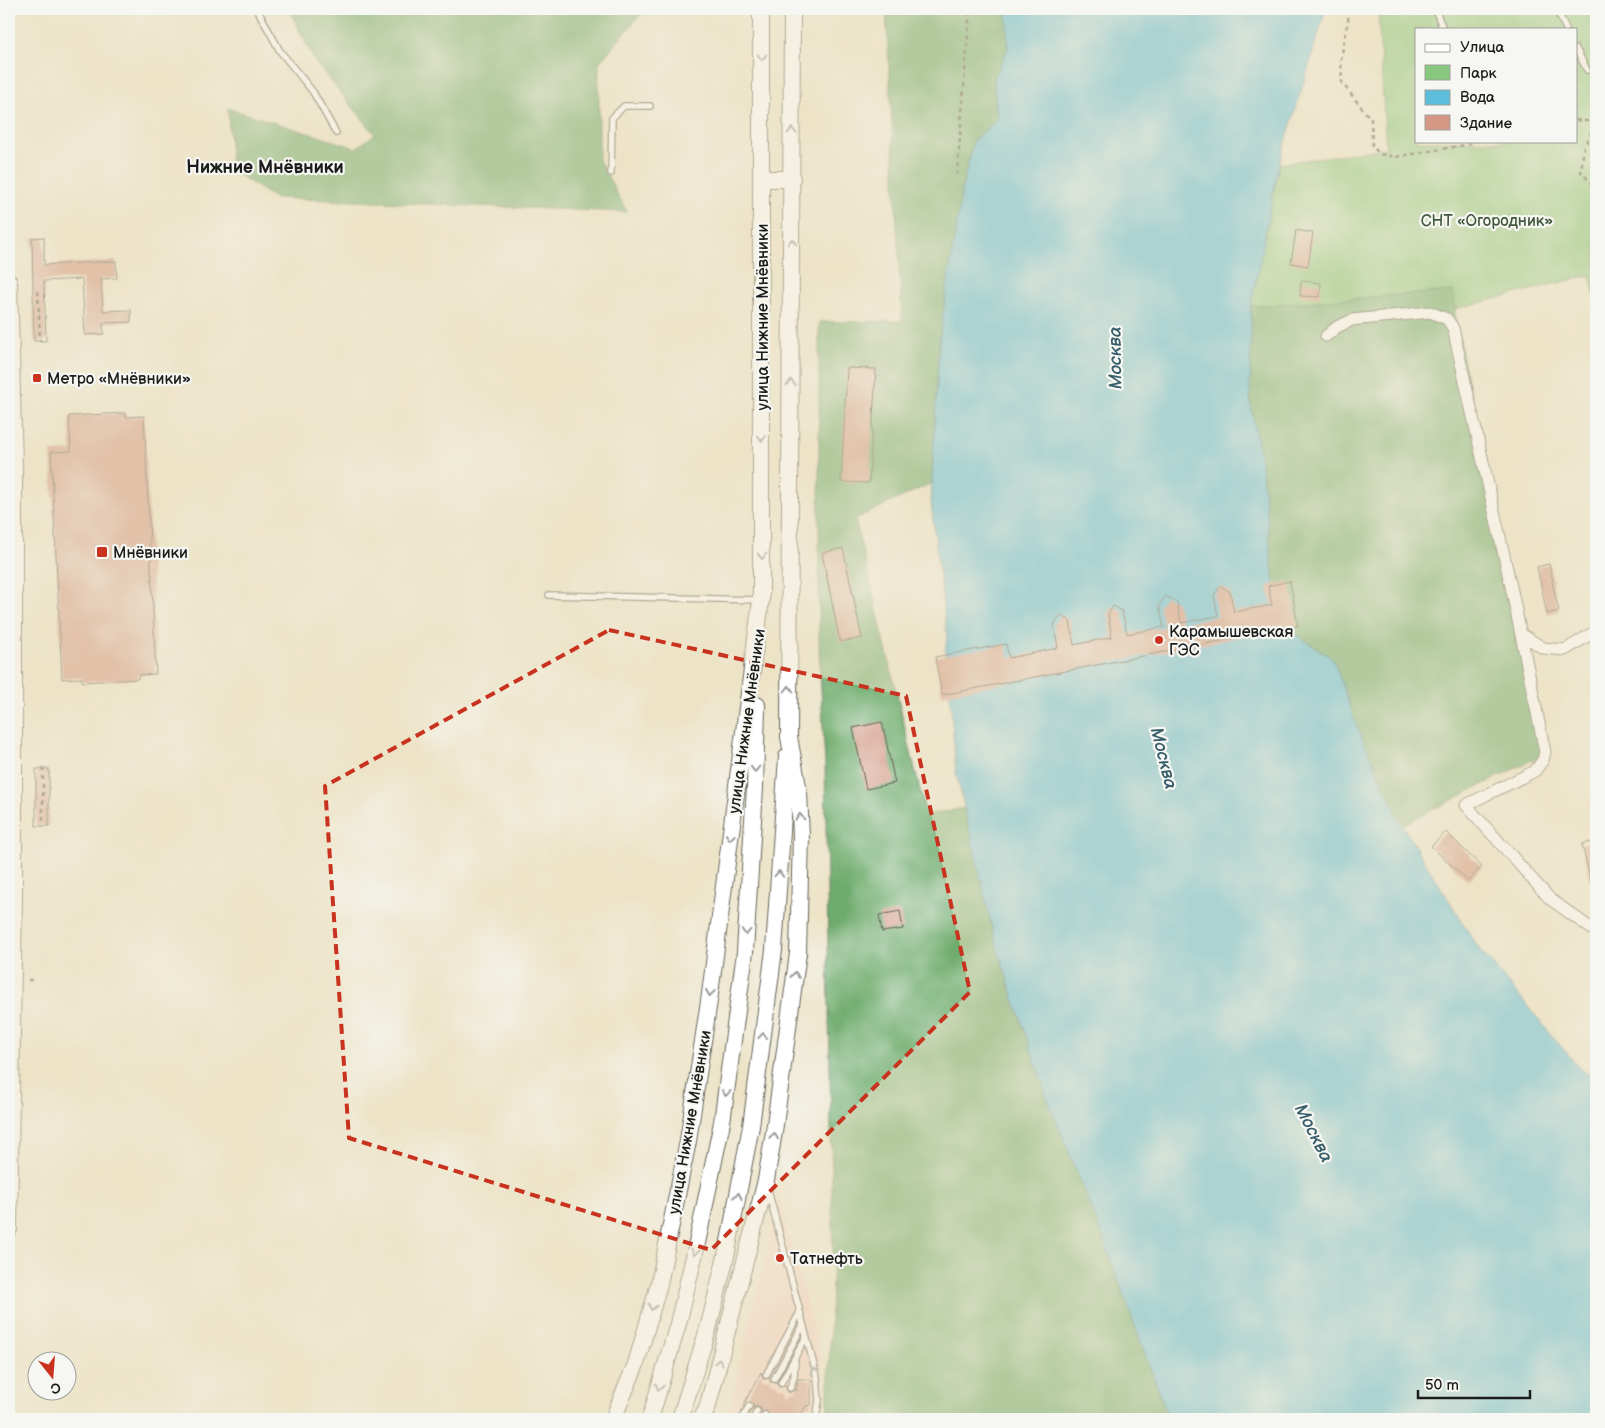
<svg xmlns="http://www.w3.org/2000/svg" width="1605" height="1428" font-family="'Balsamiq Sans',sans-serif">
  <style>
    .built { fill: #f6d2c3 }
    .green { fill: #88c77e; stroke: #52724d; fill-rule: evenodd }
    .forest { fill: #6eac6d; stroke: #456444 }
    .water { fill: #5dbedc; stroke: #3c6d7c }
    .building { fill: #d49884 }
    .lines { fill: none; stroke-linecap: round; stroke-linejoin: round }
    .lane-casing { stroke: #656258; stroke-width: 8 }
    .street-casing { stroke: #656258; stroke-width: 13 }
    .secondary-casing { stroke: #656258; stroke-width: 18 }
    .path { stroke: #656258; stroke-width: 2.5; stroke-dasharray: 4 4; stroke-linecap: butt }
    .lane { stroke: #fff; stroke-width: 5.5 }
    .street { stroke: #fff; stroke-width: 11 }
    .secondary { stroke: #fff; stroke-width: 16 }
    .oneway { stroke: #999 }
    .marked { fill: none; stroke: #c8321e; stroke-width: 4; stroke-dasharray: 10 6; stroke-linejoin: round }
    .poi-dot { fill: #c8321e; stroke: #f6f6f2; stroke-width: 2 }
    .labels { text-anchor: middle; stroke-width: 4.5; stroke-linejoin: round; paint-order: stroke }
    .park-label { font-size: 16px; fill: #42583e; stroke: #f6f6f2 }
    .street-label { font-size: 16px; fill: #1c1c1c; stroke: #f6f6f2 }
    .poi-label { font-size: 16px; fill: #1c1c1c; stroke: #f6f6f2; text-anchor: start }
    .neighbourhood-label { font-size: 18px; font-weight: bold; fill: #1c1c1c; stroke: #f6f6f2 }
    .water-label { font-size: 18px; font-style: italic; fill: #365d69; stroke: #f6f6f2 }
  </style>
  <rect width="100%" height="100%" fill="#f6f6f2"/>
  <filter id="ink" filterUnits="userSpaceOnUse"><feTurbulence type="fractalNoise" baseFrequency=".02" numOctaves="2"/><feDisplacementMap in="SourceGraphic" scale="10" xChannelSelector="R" yChannelSelector="G"/><feConvolveMatrix kernelMatrix="1 2 1 2 8 2 1 2 1" color-interpolation-filters="sRGB"/></filter>
  <filter id="wash" filterUnits="userSpaceOnUse"><feTurbulence type="fractalNoise" baseFrequency=".0096" numOctaves="4" result="noise"/><feDisplacementMap in="SourceGraphic" scale="20" xChannelSelector="R" yChannelSelector="G"/><feGaussianBlur stdDeviation="1.12" result="paint"/><feColorMatrix in="noise" values="0 0 0 0 0 0 0 0 0 0 0 0 0 0 0 0 0 1.4 0 .05"/><feComposite in="paint" operator="in"/></filter>
  <g filter="url(#wash)">
    <rect width="100%" height="100%" fill="#ede4c8"/>
    <!-- built -->
    <path class="built" d="M779,1197L820,1355L823,1392L820,1419H726L729,1413Z"/>
    <!-- green -->
    <path class="green" d="M1378,9H1596V304L1590,275L1455,309L1453,292L1251,306L1279,164L1386,148ZM1416,29H1576V141H1416Z"/>
    <!-- forest -->
    <path class="forest" d="M289,9H661L640,15L599,63V160L627,212L274,198L231,170L228,108L356,148L375,134L315,62Z
      M886,9H1007L1008,48L994,79L997,120L974,140L962,189L939,341L932,483L855,519L926,815L965,808L996,944L1047,1098L1101,1232L1169,1419H827L833,1255L825,764L819,652V322L902,321Z
      M1453,291L1457,327L1542,755L1402,825L1357,727L1333,659L1278,623L1261,463L1250,399L1251,306Z"/>
    <!-- water -->
    <path class="water" d="M1007,9H1326L1279,164L1251,306L1250,399L1261,463L1278,623L1333,659L1357,727L1402,825L1478,947L1579,1068L1596,1079V1419H1169L1101,1232L1047,1098L996,944L956,772L950,694L945,656L947,637L931,502L939,341L962,189L974,140L997,120L994,79L1008,48Z"/>
    <g id="blocks">
      <!-- building -->
      <path class="building" d="M1296,230L1313,233L1308,266L1291,263Z
        M44,237V265L116,261L117,278L101,279L103,311L131,310V322L103,323L104,334L85,335L82,279L44,281L46,341H34L32,238Z
        M1301,281L1321,283L1320,297L1300,296Z
        M847,368L876,369L869,483L841,482Z
        M125,413L126,417L144,416L156,674L138,675V679L82,682V678L62,679L51,452L71,451L69,416Z
        M843,548L862,638L840,642L822,553Z
        M1549,564L1553,581L1552,582L1559,611L1547,614L1537,567Z
        M1290,581L1298,626L942,695L935,657L1006,644L1009,658L1058,648L1054,624L1061,615L1070,621L1074,645L1112,637L1108,614L1113,606L1122,611L1127,634L1164,627L1159,605L1166,596L1177,602L1181,623L1218,616L1214,595L1221,586L1230,592L1234,612L1272,605L1268,586Z
        M882,722L895,783L866,789L853,728Z
        M36,769H49V826H36Z
        M1446,832L1482,867L1468,881L1431,846Z
        M1596,841V882L1591,883L1582,844Z
        M900,911L903,929L882,932L879,915Z
        M761,1372L763,1379L770,1378V1382L776,1383L779,1387L786,1386V1389L789,1393L794,1390L796,1391L798,1379H811V1405L806,1406L798,1419H773L769,1417L767,1411L762,1412L761,1408L757,1406L753,1408V1404L751,1402L744,1404Z"/>
    </g>
  </g>
  <g filter="url(#ink)">
    <use href="#blocks" fill-opacity="0" stroke="#656258" stroke-width="1"/>
    <g class="lines">
      <defs>
        <path id="lane" d="M257,9L280,51L313,92L336,133
          M1435,9L1443,29
          M1556,9L1566,29
          M1576,49L1587,70
          M611,173L612,118L624,106H650
          M549,595L760,600
          M768,1190L817,1377L819,1400L816,1419
          M766,1375L800,1312
          M774,1379L803,1325
          M781,1383L806,1337
          M790,1388L794,1377L795,1361
          M742,1419L749,1406
          M753,1419L757,1411
          M762,1419L765,1415"/>
        <path id="street" d="M1326,336L1337,327L1352,320L1430,312L1447,319L1453,328L1512,591L1545,752L1543,760L1535,771L1466,805L1550,899L1596,932
          M1521,634L1543,648L1565,650L1591,634L1596,633"/>
        <path id="secondary" d="M762,179H792
          M9,282L14,466V895L9,1229
          M613,1419L636,1364L659,1284L688,1141L710,994L761,600V9
          M650,1419L678,1324L696,1248L722,1122L745,952L755,788L757,705
          M680,1419L708,1329L727,1252L751,1126L774,950L787,757
          M701,1419L707,1409L766,1180L774,1132L798,953L801,836L799,792L789,737L792,9"/>
      </defs>
      <!-- lane casing -->
      <use href="#lane" class="lane-casing"/>
      <!-- street casing -->
      <use href="#street" class="street-casing"/>
      <!-- secondary casing -->
      <use href="#secondary" class="secondary-casing"/>
      <!-- path -->
      <path class="path" d="M1350,9L1341,59L1342,83L1371,119L1372,145L1379,154L1395,157L1471,144L1476,141
        M1576,120L1596,122
        M1596,125L1584,146L1581,172L1596,188
        M957,175L970,9
        M38,291L40,341
        M43,820V769
        M28,980H34"/>
      <!-- lane -->
      <use href="#lane" class="lane"/>
      <!-- street -->
      <use href="#street" class="street"/>
      <!-- secondary -->
      <use href="#secondary" class="secondary"/>
    </g>
    <!-- one-way arrows -->
    <defs><path id="oneway-chevron" d="M-2-3.5L2.5 0L-2 3.5" fill="none" stroke-width="1.6" stroke-linecap="round" stroke-linejoin="round" transform="scale(1.25)"/></defs>
    <g class="oneway">
      <use href="#oneway-chevron" transform="translate(762 57) rotate(90)"/>
      <use href="#oneway-chevron" transform="translate(792 131) rotate(-90)"/>
      <use href="#oneway-chevron" transform="translate(792 242) rotate(-90)"/>
      <use href="#oneway-chevron" transform="translate(791 383) rotate(-90)"/>
      <use href="#oneway-chevron" transform="translate(762 438) rotate(90)"/>
      <use href="#oneway-chevron" transform="translate(762 556) rotate(90)"/>
      <use href="#oneway-chevron" transform="translate(789 689) rotate(-90)"/>
      <use href="#oneway-chevron" transform="translate(755 769) rotate(91)"/>
      <use href="#oneway-chevron" transform="translate(800 817) rotate(-92)"/>
      <use href="#oneway-chevron" transform="translate(730 837) rotate(97)"/>
      <use href="#oneway-chevron" transform="translate(779 874) rotate(-86)"/>
      <use href="#oneway-chevron" transform="translate(746 932) rotate(94)"/>
      <use href="#oneway-chevron" transform="translate(795 975) rotate(-83)"/>
      <use href="#oneway-chevron" transform="translate(710 993) rotate(98)"/>
      <use href="#oneway-chevron" transform="translate(763 1036) rotate(-83)"/>
      <use href="#oneway-chevron" transform="translate(726 1093) rotate(97)"/>
      <use href="#oneway-chevron" transform="translate(774 1136) rotate(-81)"/>
      <use href="#oneway-chevron" transform="translate(738 1196) rotate(-79)"/>
      <use href="#oneway-chevron" transform="translate(695 1252) rotate(103)"/>
      <use href="#oneway-chevron" transform="translate(652 1307) rotate(107)"/>
      <use href="#oneway-chevron" transform="translate(719 1362) rotate(-76)"/>
      <use href="#oneway-chevron" transform="translate(815 1371) rotate(-104)"/>
      <use href="#oneway-chevron" transform="translate(659 1387) rotate(107)"/>
    </g>
  </g>
  <!-- marked area -->
  <path d="M0 0H1605V1428H0ZM609,630L906,696L970,992L711,1250L349,1138L325,786Z" fill="#ede4c8" fill-opacity=".55" fill-rule="evenodd"/>
  <path class="marked" d="M609,630L906,696L970,992L711,1250L349,1138L325,786Z"/>
  <!-- markers -->
  <g class="poi-dot">
    <rect x="32" y="373" width="10" height="10" rx="2.5"/>
    <rect x="96" y="546" width="12" height="12" rx="2.5"/>
    <circle cx="1159" cy="640" r="5"/>
    <circle cx="780" cy="1258" r="5"/>
  </g>
  <g class="labels">
    <!-- park labels -->
    <g class="park-label">
      <text x="1487" y="226">СНТ «Огородник»</text>
    </g>
    <!-- street labels -->
    <g class="street-label">
      <text transform="translate(762 317) rotate(-90)" y="6">улица Нижние Мнёвники</text>
      <text transform="translate(746 721) rotate(-82)" y="6">улица Нижние Мнёвники</text>
      <text transform="translate(689 1122) rotate(-80)" y="6">улица Нижние Мнёвники</text>
    </g>
    <!-- poi labels -->
    <g class="poi-label">
      <text x="47" y="384">Метро «Мнёвники»</text>
      <text x="113" y="558">Мнёвники</text>
      <text x="1169" y="637">Карамышевская<tspan x="1169" dy="18">ГЭС</tspan></text>
      <text x="790" y="1264">Татнефть</text>
    </g>
    <!-- neighbourhood labels -->
    <g class="neighbourhood-label">
      <text x="265" y="173">Нижние Мнёвники</text>
    </g>
    <!-- water labels -->
    <g class="water-label">
      <text transform="translate(1115 358) rotate(-91)" y="6">Москва</text>
      <text transform="translate(1164 758) rotate(76)" y="6">Москва</text>
      <text transform="translate(1314 1133) rotate(63)" y="6">Москва</text>
    </g>
  </g>
  <!-- margin -->
  <rect width="1605" height="1428" fill="none" stroke="#f6f6f2" stroke-width="30"/>
  <!-- legend -->
  <rect x="1415" y="28" width="162" height="115" fill="#f6f6f2" stroke="#9f9f9c"/>
  <rect x="1425" y="44" width="25" height="8" fill="#ffffff" stroke="#9f9f9c"/>
  <text x="1460" y="52" font-size="15" fill="#1c1c1c">Улица</text>
  <rect x="1425" y="65" width="25" height="15" fill="#88c77e" stroke="#9f9f9c"/>
  <text x="1460" y="78" font-size="15" fill="#1c1c1c">Парк</text>
  <rect x="1425" y="90" width="25" height="15" fill="#5dbedc" stroke="#9f9f9c"/>
  <text x="1460" y="102" font-size="15" fill="#1c1c1c">Вода</text>
  <rect x="1425" y="115" width="25" height="15" fill="#d49884" stroke="#9f9f9c"/>
  <text x="1460" y="128" font-size="15" fill="#1c1c1c">Здание</text>
  <!-- north arrow -->
  <g transform="translate(52 1376) rotate(163)"><circle r="24" fill="#f6f6f2" stroke="#9f9f9c"/>
  <path d="M0-4L9 19L0 12L-9 19Z" fill="#c8321e"/>
  <text y="-8" font-size="14" font-weight="bold" text-anchor="middle" fill="#1c1c1c">С</text>
  </g>
  <!-- scale -->
  <path d="M1418 1390v8h112v-8" fill="none" stroke="#1c1c1c" stroke-width="2.5"/>
  <text x="1425" y="1390" font-size="15" fill="#1c1c1c" stroke="#f6f6f2" stroke-width="4" paint-order="stroke">50 m</text>
</svg>
